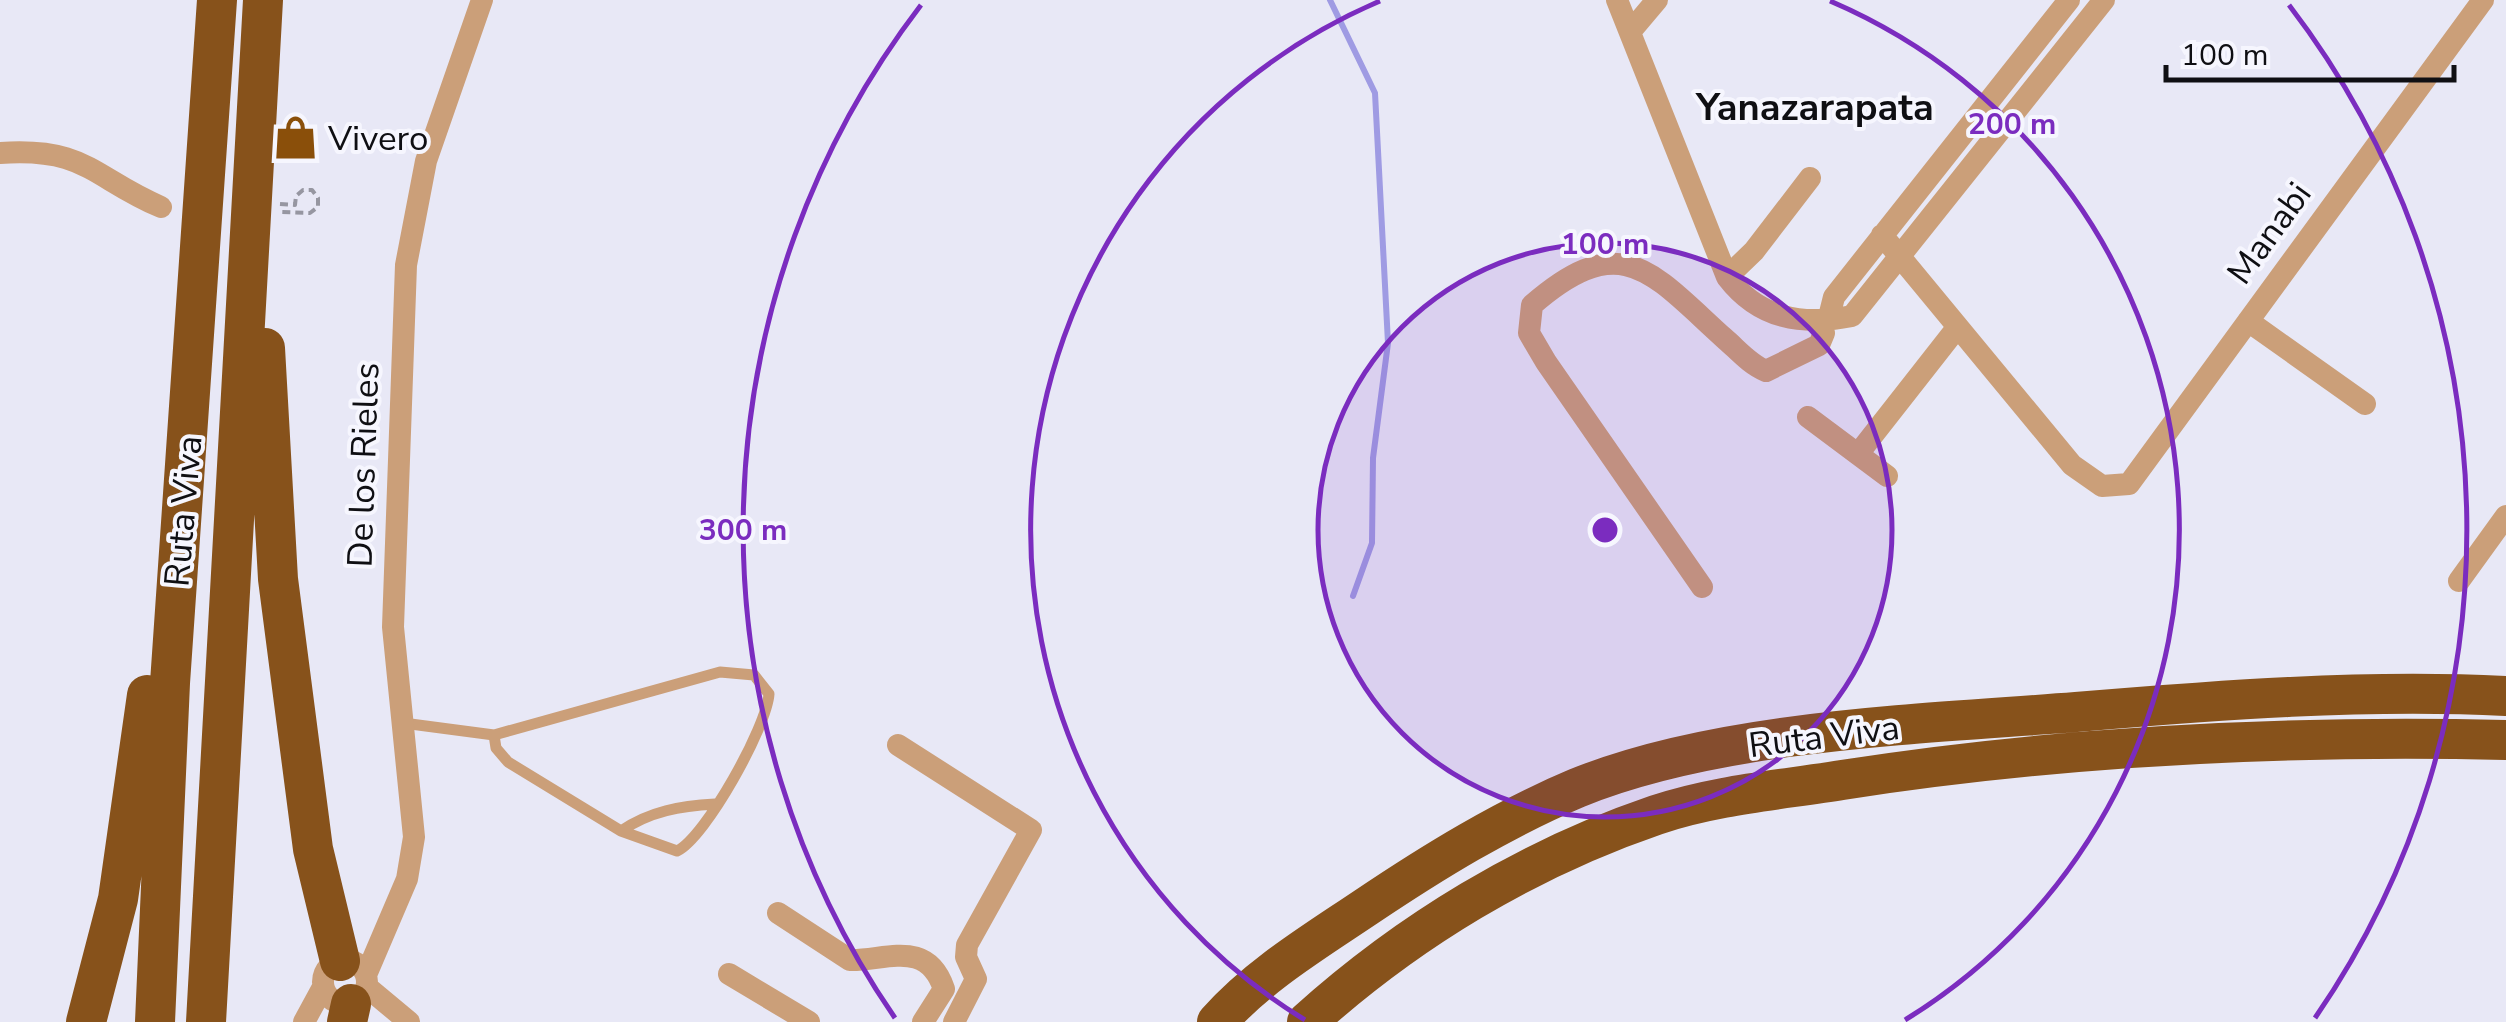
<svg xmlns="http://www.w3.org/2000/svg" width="2506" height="1022" font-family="'Nunito Sans',sans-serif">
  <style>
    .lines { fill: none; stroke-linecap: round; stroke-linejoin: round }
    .stream { stroke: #9f9be3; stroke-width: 6 }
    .path { stroke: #9696a1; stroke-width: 4; stroke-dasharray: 8 5; stroke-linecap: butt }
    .lane { stroke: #cb9f79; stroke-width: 11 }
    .street { stroke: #cb9f79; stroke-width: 22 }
    .highway { stroke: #87521b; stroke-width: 40 }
    .ring { fill: none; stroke: #7b2cbf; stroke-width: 5 }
    .labels { text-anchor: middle; stroke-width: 8; stroke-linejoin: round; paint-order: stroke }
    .poi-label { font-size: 35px; fill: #0f0f13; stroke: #f6f6fe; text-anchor: start }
    .street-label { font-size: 35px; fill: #0f0f13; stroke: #f6f6fe }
    .neighbourhood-label { font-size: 38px; font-weight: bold; fill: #0f0f13; stroke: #f6f6fe }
    .centre { fill: #7b2cbf; stroke: #f6f6fe; stroke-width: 5 }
    .ring-label { font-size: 30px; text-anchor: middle; font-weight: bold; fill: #7b2cbf; stroke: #f6f6fe; stroke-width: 8; stroke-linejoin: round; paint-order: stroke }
  </style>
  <rect width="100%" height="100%" fill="#e8e8f6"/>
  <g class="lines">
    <!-- stream -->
    <path class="stream" d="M1330,0L1375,93L1388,343L1373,458L1372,543L1353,596"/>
    <!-- path -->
    <path class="path" d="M280,204L295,205L296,196L303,190H312L318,198V207L310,213L281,212"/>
    <!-- lane -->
    <path class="lane" d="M403,723L494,735L720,672L754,675L769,694C767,726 706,837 677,851L621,831L508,762L496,748L494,735
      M621,831C650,811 681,806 715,804"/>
    <!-- street -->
    <path class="street" d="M1617,0L1727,277C1759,319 1802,326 1852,316L2104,0
      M1630,32L1657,0
      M0,153C86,147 93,178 161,207
      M1882,235L2072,465L2102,486L2129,484L2483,0
      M1727,277L1754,251L1810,178
      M1828,321L1834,297L2069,0
      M2248,321L2365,404
      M1808,417L1887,476
      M1858,454L1956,329
      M2459,581L2506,516
      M1702,587L1546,362L1529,333L1532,305C1622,227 1651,272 1724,338C1737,349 1749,364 1766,371L1819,345L1824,333L1820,322
      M898,745L1031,830L967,945L966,957L976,979L954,1022
      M778,913L850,960C885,961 927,938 944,989L923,1022
      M323 982a22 22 0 1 1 44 0a22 22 0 1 1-44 0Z
      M729,974L809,1022
      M366,975L407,879L414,837L393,627L406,265L426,161L482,0
      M367,987L409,1022
      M304,1022L323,987"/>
    <!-- highway -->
    <path class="highway" d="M265,348L278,579L313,849L340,961
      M86,1022L118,899L147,695
      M155,1022L170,683L217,0
      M206,1022L263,0
      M347,1022L351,1004
      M1217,1022C1259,975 1314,942 1366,907C1433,862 1503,819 1577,788C1719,730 1922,724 2076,712C2220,700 2362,689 2506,696
      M1307,1022C1408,931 1527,859 1656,815C1715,795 1780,790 1842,780C2061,746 2284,735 2506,740"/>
  </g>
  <!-- distance rings -->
  <circle cx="1605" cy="530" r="287" fill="#7b2cbf" fill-opacity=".12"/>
  <g class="ring">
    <circle cx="1605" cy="530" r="287"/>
    <path d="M1305 1020A575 575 0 0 1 1380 1M1830 1A575 575 0 0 1 1905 1020"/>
    <path d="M895 1018A862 862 0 0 1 921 5M2289 5A862 862 0 0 1 2315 1018"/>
  </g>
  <!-- icons -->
  <defs>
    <symbol id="shop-bare" viewBox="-9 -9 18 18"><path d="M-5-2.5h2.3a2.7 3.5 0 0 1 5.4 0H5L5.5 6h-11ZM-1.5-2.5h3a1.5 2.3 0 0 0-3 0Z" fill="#8a4f0a" stroke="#f6f6fe" stroke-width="2.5" paint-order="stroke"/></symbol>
  </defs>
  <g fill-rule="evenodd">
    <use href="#shop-bare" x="264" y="106" width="63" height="63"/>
  </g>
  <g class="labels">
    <!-- poi labels -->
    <g class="poi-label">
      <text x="328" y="150">Vivero</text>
    </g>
    <!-- street labels -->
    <g class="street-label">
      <text transform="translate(2269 233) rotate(-54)" y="12">Manabi</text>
      <text transform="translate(363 465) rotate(-88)" y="12">De los Rieles</text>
      <text transform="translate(183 511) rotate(-85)" y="12">Ruta Viva</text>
      <text transform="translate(1824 736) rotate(-7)" y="12">Ruta Viva</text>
    </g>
    <!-- neighbourhood labels -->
    <g class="neighbourhood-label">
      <text x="1815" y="120">Yanazarapata</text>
    </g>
  </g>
  <circle cx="1605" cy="530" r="15" class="centre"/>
  <g class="ring-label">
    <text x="2012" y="134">200 m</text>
    <text x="1605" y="254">100 m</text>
    <text x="743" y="540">300 m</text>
  </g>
  <!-- scale -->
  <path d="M2166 65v15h288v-15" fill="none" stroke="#0f0f13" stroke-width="5"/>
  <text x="2181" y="65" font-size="30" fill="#0f0f13" stroke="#f6f6fe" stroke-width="8" paint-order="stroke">100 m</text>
</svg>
